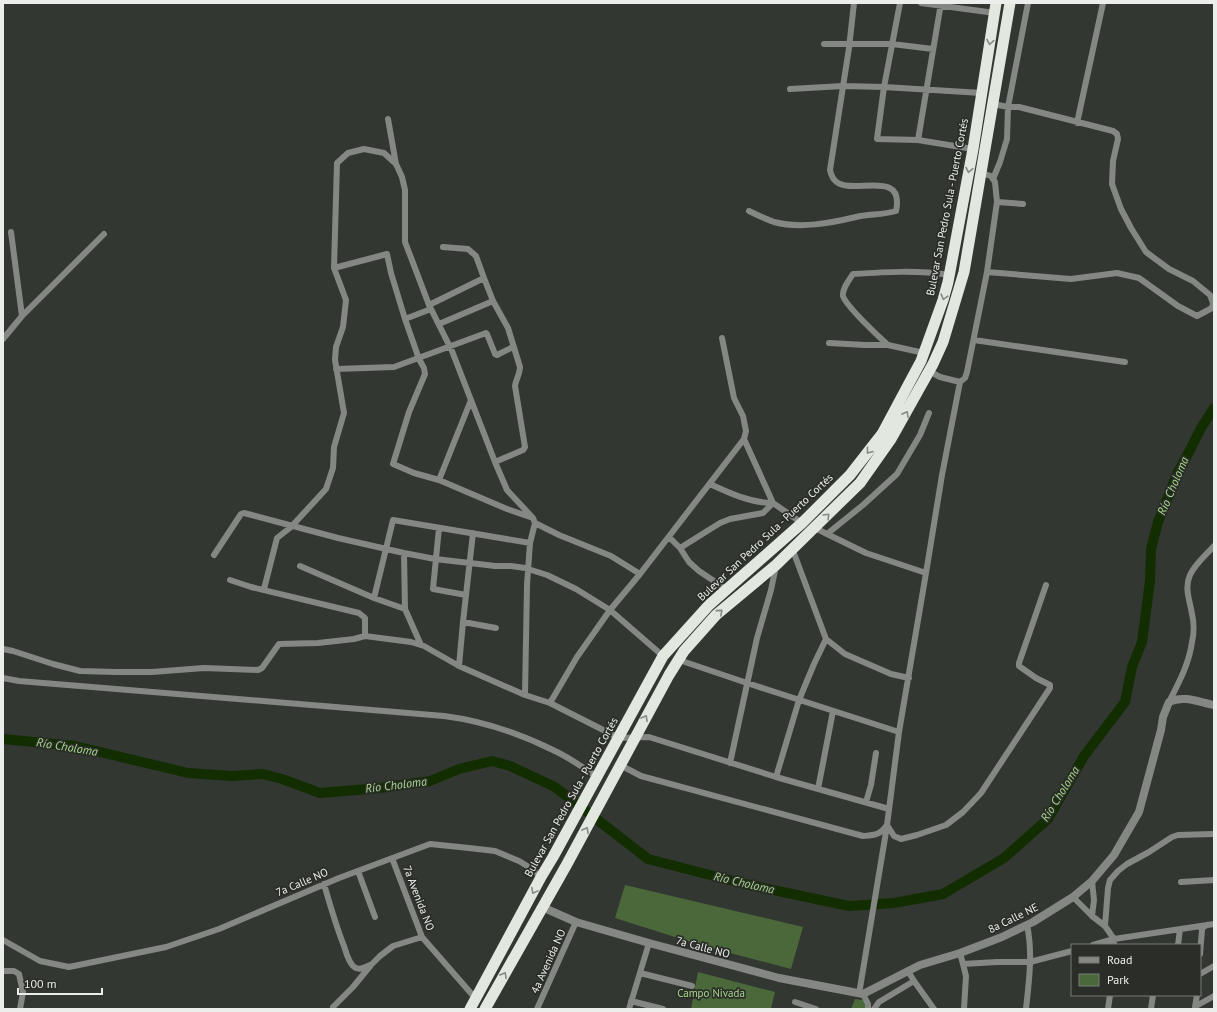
<svg xmlns="http://www.w3.org/2000/svg" width="1217" height="1012" font-family="'PT Sans',sans-serif">
  <style>
    .green { fill: #4a6839 }
    .lines { fill: none; stroke-linecap: round; stroke-linejoin: round }
    .river { stroke: #122e00; stroke-width: 10 }
    .minor { stroke: #858784; stroke-width: 6 }
    .tertiary { stroke: #858784; stroke-width: 8 }
    .trunk { stroke: #e2e7e0; stroke-width: 11 }
    .oneway { stroke: #868a84 }
    .labels { text-anchor: middle; stroke-width: 3.5; stroke-linejoin: round; paint-order: stroke }
    .street-label { font-size: 11px; fill: #eceeeb; stroke: #2a2d28 }
    .park-label { font-size: 11px; fill: #a7d78b; stroke: #2a2d28 }
    .water-label { font-size: 12px; font-style: italic; fill: #a7d78b; stroke: #2a2d28 }
  </style>
  <rect width="100%" height="100%" fill="#333732"/>
  <!-- green -->
  <path class="green" d="M625,885L803,927L791,969L700,945L615,918Z
    M698,972L775,992L771,1009H691Z
    M855,999L863,1000L865,1004L866,1009H851Z"/>
  <g class="lines">
    <!-- river -->
    <path class="river" d="M3,739L75,746L188,773L232,776L263,774L282,779L320,793L380,788L430,781L459,769L492,761L510,766L555,787L648,859L745,884L849,906L894,903L943,894L1004,858L1048,819L1084,756L1125,702L1132,667L1142,642L1150,581L1151,549L1158,522L1177,474L1189,452L1201,428L1214,408"/>
    <!-- minor -->
    <path class="minor" d="M900,3L884,87L877,139L918,140L973,149
      M921,3L995,13
      M824,44H892L933,49
      M790,89L843,86L884,87L982,93
      M388,119L396,164
      M1077,123L1103,3
      M918,140L941,3
      M993,179L1000,162L1007,139L1008,107L1028,3
      M997,202L1023,204
      M749,211C757,215 766,219 774,222C800,229 831,223 856,217C869,214 883,215 896,211C905,169 855,194 838,183C833,180 831,175 830,170L849,48L854,3
      M443,247L468,249L476,256L484,278L493,301L508,328L520,367C520,374 516,379 515,386L525,447L523,450L495,462
      M334,268L387,254L391,273L405,319L419,359L424,368L425,374L409,412L393,464L414,473L439,480L507,509L533,518
      M987,272L1071,279L1117,273L1139,278L1178,306L1197,316L1212,308L1213,303L1210,295L1193,281L1169,269L1146,252L1131,228L1121,209L1112,184L1113,161L1118,139L1117,134L1113,131L1019,107H1008L993,104
      M429,305L484,278
      M22,316L104,234
      M405,319L431,309
      M439,324L493,301
      M3,339L22,316L11,232
      M974,340L1125,362
      M829,343L865,345H888L924,353
      M888,345C879,337 846,306 843,296C842,289 849,280 853,274C885,272 918,270 949,275
      M336,369L394,367L486,333L487,334L495,354L497,355L513,347
      M929,371L940,377L960,382L965,378L967,372L987,272L997,202L995,182L991,176L981,173
      M744,439L773,503L802,523
      M439,480L471,400
      M710,484C729,493 751,503 773,503
      M535,523L559,535L611,556L640,574
      M439,528L433,589L466,595
      M815,528L827,534L863,505L897,474L920,435L929,413
      M669,537L680,548L689,562L699,571L726,589
      M680,548L720,523L730,519L763,513L773,503
      M792,548L826,639L845,654L891,674L909,678
      M404,553L405,609L421,645
      M214,555L241,514L244,513L338,538L404,553L435,559L470,563L495,566H511L525,568L547,575L576,589L610,610L663,656
      M300,566L374,598L405,609
      M926,573L942,475L960,382
      M230,580L251,587L359,613L365,618V636
      M264,589L277,538L291,527L326,489L333,468L334,447L344,413L335,360L336,347L343,327L346,300L334,268L337,163L348,153L364,149L384,153L396,164L402,177L405,190V242L410,255L429,305L452,351L495,462L507,490L533,518L535,523L530,543L527,585L525,695
      M374,598L393,520L530,543
      M463,622L496,628
      M3,649L13,651L53,664L80,671L116,672H152L204,668L258,670L262,668L279,644L318,643L354,639L365,636L411,642L424,646L459,666L525,695L550,703L619,738L649,737L776,777L889,809
      M679,660L747,683L899,732L926,573L866,553L827,534
      M459,666L463,622L473,533
      M3,678L19,681L444,716C483,721 521,734 555,751C570,758 584,768 597,777
      M1169,702C1179,682 1189,664 1192,642C1194,634 1194,622 1192,614C1190,601 1184,588 1190,575C1195,564 1206,555 1214,546
      M550,703L577,657L610,610L640,574L744,439L746,431L743,416L734,398L722,338
      M899,732L887,825L894,836L901,839L917,835L946,825L963,812L981,793L1050,688V685L1036,678L1019,666V663L1046,585
      M730,763L757,638L771,590L776,566
      M620,765L641,776L863,836C875,835 880,835 887,825
      M776,777L799,700L814,664L826,639
      M818,789L833,711
      M866,802L871,785L876,753
      M392,858L422,937L476,999
      M358,871L375,917
      M1181,882L1214,880
      M324,884C330,905 336,926 344,946C346,952 348,961 353,966C358,971 364,968 370,965
      M1073,897L1092,916L1105,926
      M1092,916L1094,900L1092,881
      M3,940L40,961L69,967L166,947L219,929L339,878L430,844L469,848L495,851L519,861L532,869L541,877
      M1093,945L1114,939L1214,924
      M1114,945V939L1105,926L1108,888L1110,880L1118,871L1127,864L1149,852L1172,837L1178,835L1214,834
      M1178,945L1180,929
      M960,953L963,964L997,962H1030L1072,951
      M1200,954L1202,930L1203,927L1207,925
      M963,964L966,976L964,1009
      M3,971H14L19,974L23,992L20,1009
      M908,971L914,981L934,1009
      M640,973L692,986
      M1200,974L1214,966
      M859,994L887,826
      M863,994L868,1004V1009
      M631,1001L663,1009
      M795,1002L816,1009
      M1196,1006L1214,996
      M333,1007L353,987L371,965L380,956L393,946L422,937
      M1195,1007L1197,995
      M537,1009L576,922
      M629,1009L649,943
      M874,1009L879,1002L914,981
      M1026,1009C1029,981 1033,953 1027,925
      M1108,1009L1110,995
      M1151,1009L1153,995"/>
    <!-- tertiary -->
    <path class="tertiary" d="M542,907L576,922L649,943L779,978L863,994L920,965L960,953L1002,937L1033,922L1073,897L1092,881L1114,855L1139,812L1161,730L1163,717L1169,702C1184,695 1198,702 1214,705"/>
    <!-- trunk -->
    <path class="trunk" d="M470,1009L541,877L553,857L663,656L709,605L802,523L850,475L882,434L921,361L943,300L948,282L973,149L996,3
      M485,1009L567,864L669,675L684,651L716,615L776,565L860,483L891,439L933,364L943,342L964,272L1010,3"/>
  </g>
  <!-- one-way arrows -->
  <defs><path id="oneway-chevron" d="M-2-3.5L2.5 0L-2 3.5" fill="none" stroke-width="1.6" stroke-linecap="round" stroke-linejoin="round"/></defs>
  <g class="oneway">
    <use href="#oneway-chevron" transform="translate(990 42) rotate(99)"/>
    <use href="#oneway-chevron" transform="translate(969 170) rotate(101)"/>
    <use href="#oneway-chevron" transform="translate(944 297) rotate(106)"/>
    <use href="#oneway-chevron" transform="translate(906 414) rotate(-61)"/>
    <use href="#oneway-chevron" transform="translate(869 451) rotate(128)"/>
    <use href="#oneway-chevron" transform="translate(827 516) rotate(-45)"/>
    <use href="#oneway-chevron" transform="translate(720 612) rotate(-41)"/>
    <use href="#oneway-chevron" transform="translate(645 718) rotate(-61)"/>
    <use href="#oneway-chevron" transform="translate(586 830) rotate(-61)"/>
    <use href="#oneway-chevron" transform="translate(534 891) rotate(118)"/>
    <use href="#oneway-chevron" transform="translate(504 975) rotate(-61)"/>
  </g>
  <g class="labels">
    <!-- street labels -->
    <g class="street-label">
      <text transform="translate(947 207) rotate(-79)" y="4">Bulevar San Pedro Sula - Puerto Cortés</text>
      <text transform="translate(765 537) rotate(-43)" y="4">Bulevar San Pedro Sula - Puerto Cortés</text>
      <text transform="translate(571 797) rotate(-61)" y="4">Bulevar San Pedro Sula - Puerto Cortés</text>
      <text transform="translate(302 882) rotate(-23)" y="4">7a Calle NO</text>
      <text transform="translate(419 898) rotate(69)" y="4">7a Avenida NO</text>
      <text transform="translate(1013 918) rotate(-26)" y="4">8a Calle NE</text>
      <text transform="translate(703 947) rotate(15)" y="4">7a Calle NO</text>
      <text transform="translate(548 961) rotate(-66)" y="4">4a Avenida NO</text>
    </g>
    <!-- park labels -->
    <g class="park-label">
      <text x="711" y="997">Campo Nivada</text>
    </g>
    <!-- water labels -->
    <g class="water-label">
      <text transform="translate(1173 486) rotate(-67)" y="4">Río Choloma</text>
      <text transform="translate(67 747) rotate(9)" y="4">Río Choloma</text>
      <text transform="translate(396 785) rotate(-7)" y="4">Río Choloma</text>
      <text transform="translate(1060 794) rotate(-58)" y="4">Río Choloma</text>
      <text transform="translate(744 883) rotate(13)" y="4">Río Choloma</text>
    </g>
  </g>
  <!-- border -->
  <rect width="1217" height="1012" fill="none" stroke="#eceeeb" stroke-width="8"/>
  <!-- legend -->
  <rect x="1071" y="944" width="130" height="52" fill="#2a2d28" stroke="#787a76"/>
  <rect x="1079" y="957" width="20" height="6" fill="#858784" stroke="#787a76"/>
  <text x="1107" y="964" font-size="12" fill="#eceeeb">Road</text>
  <rect x="1079" y="974" width="20" height="12" fill="#4a6839" stroke="#787a76"/>
  <text x="1107" y="984" font-size="12" fill="#eceeeb">Park</text>
  <!-- scale -->
  <path d="M18 988v6h84v-6" fill="none" stroke="#eceeeb" stroke-width="2"/>
  <text x="24" y="988" font-size="12" fill="#eceeeb" stroke="#2a2d28" stroke-width="3" paint-order="stroke">100 m</text>
</svg>
